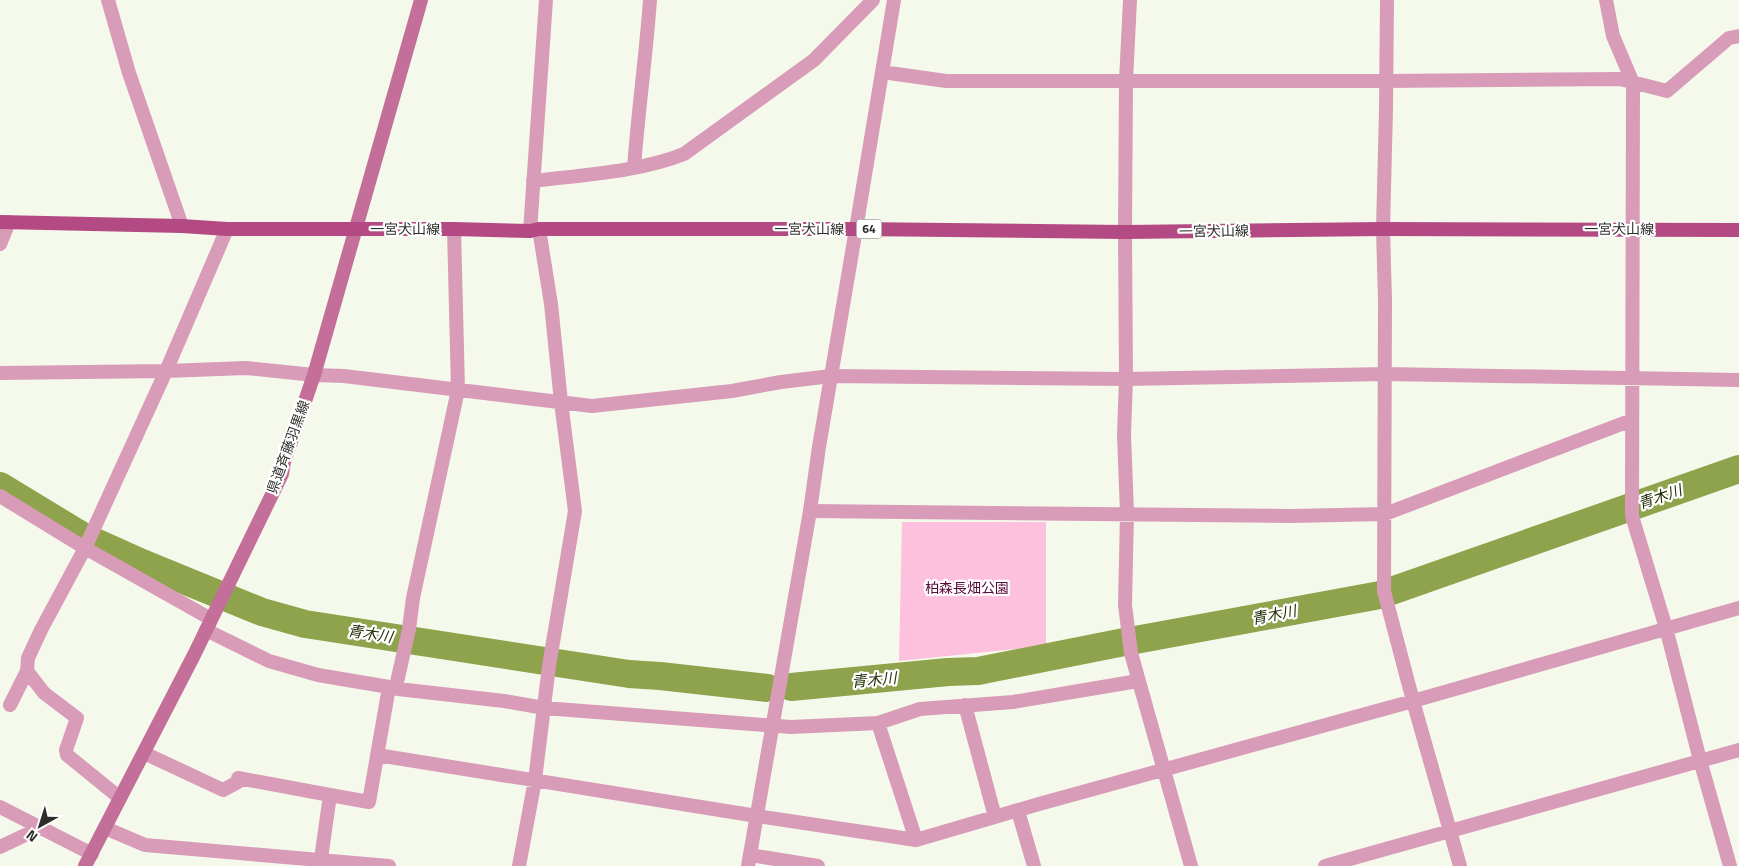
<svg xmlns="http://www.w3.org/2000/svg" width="1739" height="866" font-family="'Titillium Web','Noto Sans JP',sans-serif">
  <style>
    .green { fill: #fdc1dd }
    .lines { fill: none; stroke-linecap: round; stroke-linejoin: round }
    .river { stroke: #8ea34b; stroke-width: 28 }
    .minor { stroke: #d89cb8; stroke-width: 14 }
    .tertiary { stroke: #d89cb8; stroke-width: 14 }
    .secondary { stroke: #c46e9a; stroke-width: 14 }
    .primary { stroke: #b44a84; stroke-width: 14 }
    .labels { text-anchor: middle; stroke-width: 4.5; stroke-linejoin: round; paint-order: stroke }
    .shield { fill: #fff; stroke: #6b6c68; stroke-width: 1 }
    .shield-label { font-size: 12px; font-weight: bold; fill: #2c2d28 }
    .street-label { font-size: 14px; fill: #2c2d28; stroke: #fff }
    .park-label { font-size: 14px; fill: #560838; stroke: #fff }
    .water-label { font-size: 15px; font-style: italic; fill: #252e07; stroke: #fff }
  </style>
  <rect width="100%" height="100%" fill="#f5f9ec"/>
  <!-- green -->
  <path class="green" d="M902,522H1046V646L899,661Z"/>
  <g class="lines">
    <!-- river -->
    <path class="river" d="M0,486L84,537L142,563L262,612L305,624L629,674L660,676L767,688
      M791,687L948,672L978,671L1119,643L1380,595L1739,469"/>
    <!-- minor -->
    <path class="minor" d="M108,0L129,73L182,226
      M1130,0L1126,81L1125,232L1126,379L1124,435L1127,513L1125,605L1131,653L1191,866
      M1387,0L1386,110L1383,229L1385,300L1384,591L1413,701L1460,866
      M1606,0L1613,36L1633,83L1632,516L1666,628L1700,760L1730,866
      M882,72L946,81H1386L1620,79L1667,91L1729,38L1739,36
      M634,168C638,112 646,56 650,0
      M533,181C581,175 639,172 684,154L814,60L873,0
      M856,229L894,0
      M530,231L546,0
      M0,244L9,222
      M0,373L166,371L246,368L314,375L344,376L592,406L732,391L781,382L831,376L1126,379L1385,374L1739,380
      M0,496L85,548L211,619
      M810,511L1291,516L1385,514L1632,420
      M206,630L269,661L318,675L389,687
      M27,671L44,693L77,718L66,750L67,755L120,798
      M398,689L504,701L544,708L791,727L878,723L920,709L1013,702L1138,681
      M10,705L27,671L28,658L41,630L85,548L166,371L227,229
      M965,705L995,817
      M878,723L916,840
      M144,753L223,790L238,782V778L330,795
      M377,755L757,816L916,840L1039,804L1413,701L1739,608
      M0,807L92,854
      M1018,811L1034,866
      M105,828L145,845L389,866
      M0,847L40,828
      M750,855L818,866
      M320,866L330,795L369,802L389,687L398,689L397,682L409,629L413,598L458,390L454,229
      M519,866L535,780L549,666L575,511L561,402L551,304L539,229
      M1325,866L1739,750"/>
    <!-- tertiary -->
    <path class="tertiary" d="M748,866L810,511L819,447L856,229"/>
    <!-- secondary -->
    <path class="secondary" d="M85,866L194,655L282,474L284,462L314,375L421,0"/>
    <!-- primary -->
    <path class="primary" d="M0,222L182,226L227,229H454L530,231L539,229H856L1125,232L1383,229L1739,230"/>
  </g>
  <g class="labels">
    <!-- shield labels -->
    <rect class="shield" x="856.5" y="219.5" width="25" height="19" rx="4"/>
    <g class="shield-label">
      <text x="869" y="233">64</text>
    </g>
    <!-- street labels -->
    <g class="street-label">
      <text x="405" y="234">一宮犬山線</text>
      <text x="809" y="234">一宮犬山線</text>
      <text x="1619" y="234">一宮犬山線</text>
      <text transform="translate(1214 231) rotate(-1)" y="5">一宮犬山線</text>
      <text transform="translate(288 447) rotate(-70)" y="5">県道斉藤羽黒線</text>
    </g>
    <!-- park labels -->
    <g class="park-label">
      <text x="967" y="593">柏森長畑公園</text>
    </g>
    <!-- water labels -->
    <g class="water-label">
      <text transform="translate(1660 497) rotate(-19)" y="5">青木川</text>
      <text transform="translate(1274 615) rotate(-11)" y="5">青木川</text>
      <text transform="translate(370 634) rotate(9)" y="5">青木川</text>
      <text transform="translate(874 680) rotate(-5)" y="5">青木川</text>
    </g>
  </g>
  <!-- north arrow -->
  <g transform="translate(40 826) rotate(219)" stroke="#ffffff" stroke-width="4" paint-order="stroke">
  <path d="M0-4L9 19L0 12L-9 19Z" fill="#2c2d28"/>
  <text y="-8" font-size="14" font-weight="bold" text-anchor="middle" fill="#2c2d28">N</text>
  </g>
</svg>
